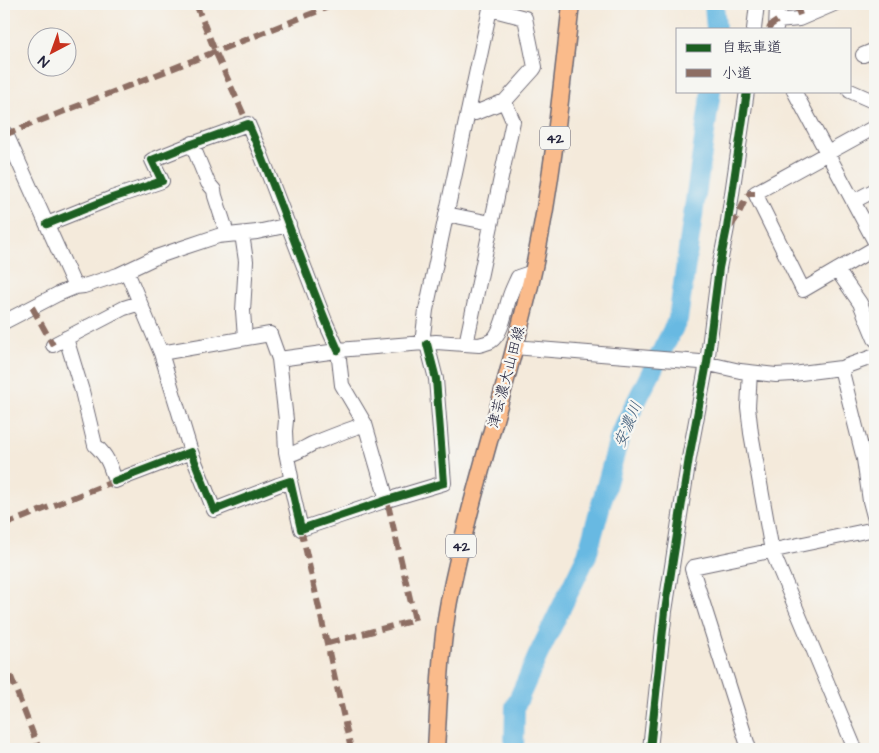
<svg xmlns="http://www.w3.org/2000/svg" width="879" height="753" font-family="'Architects Daughter','Klee One',sans-serif">
  <style>
    .lines { fill: none; stroke-linecap: round; stroke-linejoin: round }
    .river { stroke: #67b9e2; stroke-width: 20 }
    .minor-casing { stroke: #6c6873; stroke-width: 16 }
    .major-casing { stroke: #6c6873; stroke-width: 19 }
    .minor { stroke: #fff; stroke-width: 14 }
    .major { stroke: #fabb8b; stroke-width: 16 }
    .quiet { stroke: #8d6e63; stroke-width: 6; stroke-dasharray: 12 6; stroke-linecap: butt }
    .cycleway-casing { stroke: #f6f6f2; stroke-width: 11 }
    .cycleway { stroke: #1b5e20; stroke-width: 8 }
    .labels { text-anchor: middle; stroke-width: 4.5; stroke-linejoin: round; paint-order: stroke }
    .shield { fill: #f6f6f2; stroke: #626272; stroke-width: 1 }
    .shield-label { font-size: 14px; font-weight: bold; fill: #22223b }
    .street-label { font-size: 15px; fill: #22223b; stroke: #f6f6f2 }
    .water-label { font-size: 16px; font-style: italic; fill: #3a5775; stroke: #f6f6f2 }
  </style>
  <rect width="100%" height="100%" fill="#f6f6f2"/>
  <filter id="ink" filterUnits="userSpaceOnUse"><feTurbulence type="fractalNoise" baseFrequency=".02" numOctaves="2"/><feDisplacementMap in="SourceGraphic" scale="10" xChannelSelector="R" yChannelSelector="G"/><feConvolveMatrix kernelMatrix="1 2 1 2 8 2 1 2 1" color-interpolation-filters="sRGB"/></filter>
  <filter id="wash" filterUnits="userSpaceOnUse"><feTurbulence type="fractalNoise" baseFrequency=".0096" numOctaves="4" result="noise"/><feDisplacementMap in="SourceGraphic" scale="20" xChannelSelector="R" yChannelSelector="G"/><feGaussianBlur stdDeviation="1.12" result="paint"/><feColorMatrix in="noise" values="0 0 0 0 0 0 0 0 0 0 0 0 0 0 0 0 0 1.4 0 .05"/><feComposite in="paint" operator="in"/></filter>
  <g filter="url(#wash)">
    <rect width="100%" height="100%" fill="#f4eadb"/>
    <g class="lines">
      <!-- river -->
      <path class="river" d="M714,4L716,29
        M514,749L515,707L538,655L587,555L621,432L678,319L711,91"/>
    </g>
  </g>
  <g filter="url(#ink)">
    <g class="lines">
      <defs>
        <path id="minor" d="M777,21L799,19L834,4
          M754,29L757,4
          M776,29L777,4
          M863,55L875,50
          M794,91L875,242
          M850,91L875,102
          M468,112L475,113L505,101
          M875,127L755,193L803,290L875,248
          M6,134L75,287
          M193,143L194,149L208,183L214,190L215,196L225,227L224,235
          M854,201L875,190
          M446,214L491,223
          M47,224L112,198L162,181L152,160L192,144L248,124L260,152L325,321L338,350L342,385L365,424L387,500
          M242,234L246,261L243,311L245,338
          M837,270L860,303L875,339
          M126,272L130,279L161,353L191,452
          M4,322L58,294L75,287L84,286L118,275L156,257L182,248L218,236L257,232L289,225
          M66,338L82,391L95,445C108,457 110,465 115,481L191,452L214,510L278,485L290,481
          M423,344V335L426,310L491,4
          M466,344L513,121L506,105L505,101L533,70L535,67L525,18L490,9
          M53,345L124,308L140,303
          M514,347L700,362L740,371L776,375L793,374L841,368L875,356
          M161,353L270,334L279,359L286,420L285,431L286,452L291,477L290,481L301,529L387,500L444,483L436,379L427,344
          M279,359L330,352L338,350L436,342L479,345C483,344 487,343 491,341C502,334 505,311 509,299C511,291 515,284 518,277L533,272
          M841,368L864,459L870,501L875,520
          M750,372L748,407L751,433L772,551L855,749
          M287,455C296,454 304,448 312,444C330,437 347,430 365,424
          M650,749L665,611L689,458L707,363L719,268L727,228L747,91
          M749,749L692,569L693,567L875,529"/>
        <path id="major" d="M436,749C439,700 440,649 449,601C471,490 509,383 533,272C552,184 561,93 571,4"/>
      </defs>
      <!-- minor casing -->
      <use href="#minor" class="minor-casing"/>
      <!-- major casing -->
      <use href="#major" class="major-casing"/>
      <!-- minor -->
      <use href="#minor" class="minor"/>
      <!-- major -->
      <use href="#major" class="major"/>
      <!-- quiet -->
      <path class="quiet" d="M196,4L215,51L248,124
        M796,4L801,18
        M769,29L771,25L777,21
        M4,135L336,4
        M730,227L737,217L747,196L750,193H755
        M32,307L53,345
        M4,525L115,481
        M301,529L351,749
        M328,643L415,620L387,500
        M4,659L39,749"/>
      <defs>
        <path id="cycleway" d="M47,224L112,198L162,181L152,160L192,144L248,124C281,198 305,276 338,350
          M115,481L191,452L214,510L278,485L290,481L301,529L387,500L444,483L436,379L427,344
          M650,749L665,611L689,458L707,363L719,268L727,228L747,91"/>
      </defs>
      <!-- cycleway casing -->
      <use href="#cycleway" class="cycleway-casing"/>
      <!-- cycleway -->
      <use href="#cycleway" class="cycleway"/>
    </g>
  </g>
  <g class="labels">
    <!-- shield labels -->
    <g class="shield">
      <rect x="540" y="126.5" width="30" height="23" rx="4"/>
      <rect x="446" y="534.5" width="30" height="23" rx="4"/>
    </g>
    <g class="shield-label">
      <text x="555" y="143">42</text>
      <text x="461" y="551">42</text>
    </g>
    <!-- street labels -->
    <g class="street-label">
      <text transform="translate(506 377) rotate(-75)" y="5">津芸濃大山田線</text>
    </g>
    <!-- water labels -->
    <g class="water-label">
      <text transform="translate(627 424) rotate(-67)" y="6">安濃川</text>
    </g>
  </g>
  <!-- margin -->
  <rect width="879" height="753" fill="none" stroke="#f6f6f2" stroke-width="20"/>
  <!-- legend -->
  <rect x="676" y="28" width="175" height="65" fill="#f6f6f2" stroke="#a1a1a9"/>
  <rect x="686" y="44" width="25" height="8" fill="#1b5e20" stroke="#a1a1a9"/>
  <text x="722" y="52" font-size="15" fill="#22223b">自転車道</text>
  <rect x="686" y="69" width="25" height="8" fill="#8d6e63" stroke="#a1a1a9"/>
  <text x="722" y="78" font-size="15" fill="#22223b">小道</text>
  <!-- north arrow -->
  <g transform="translate(52 52) rotate(221)"><circle r="24" fill="#f6f6f2" stroke="#a1a1a9"/>
  <path d="M0-4L9 19L0 12L-9 19Z" fill="#c8321e"/>
  <text y="-8" font-size="14" font-weight="bold" text-anchor="middle" fill="#22223b">N</text>
  </g>
</svg>
